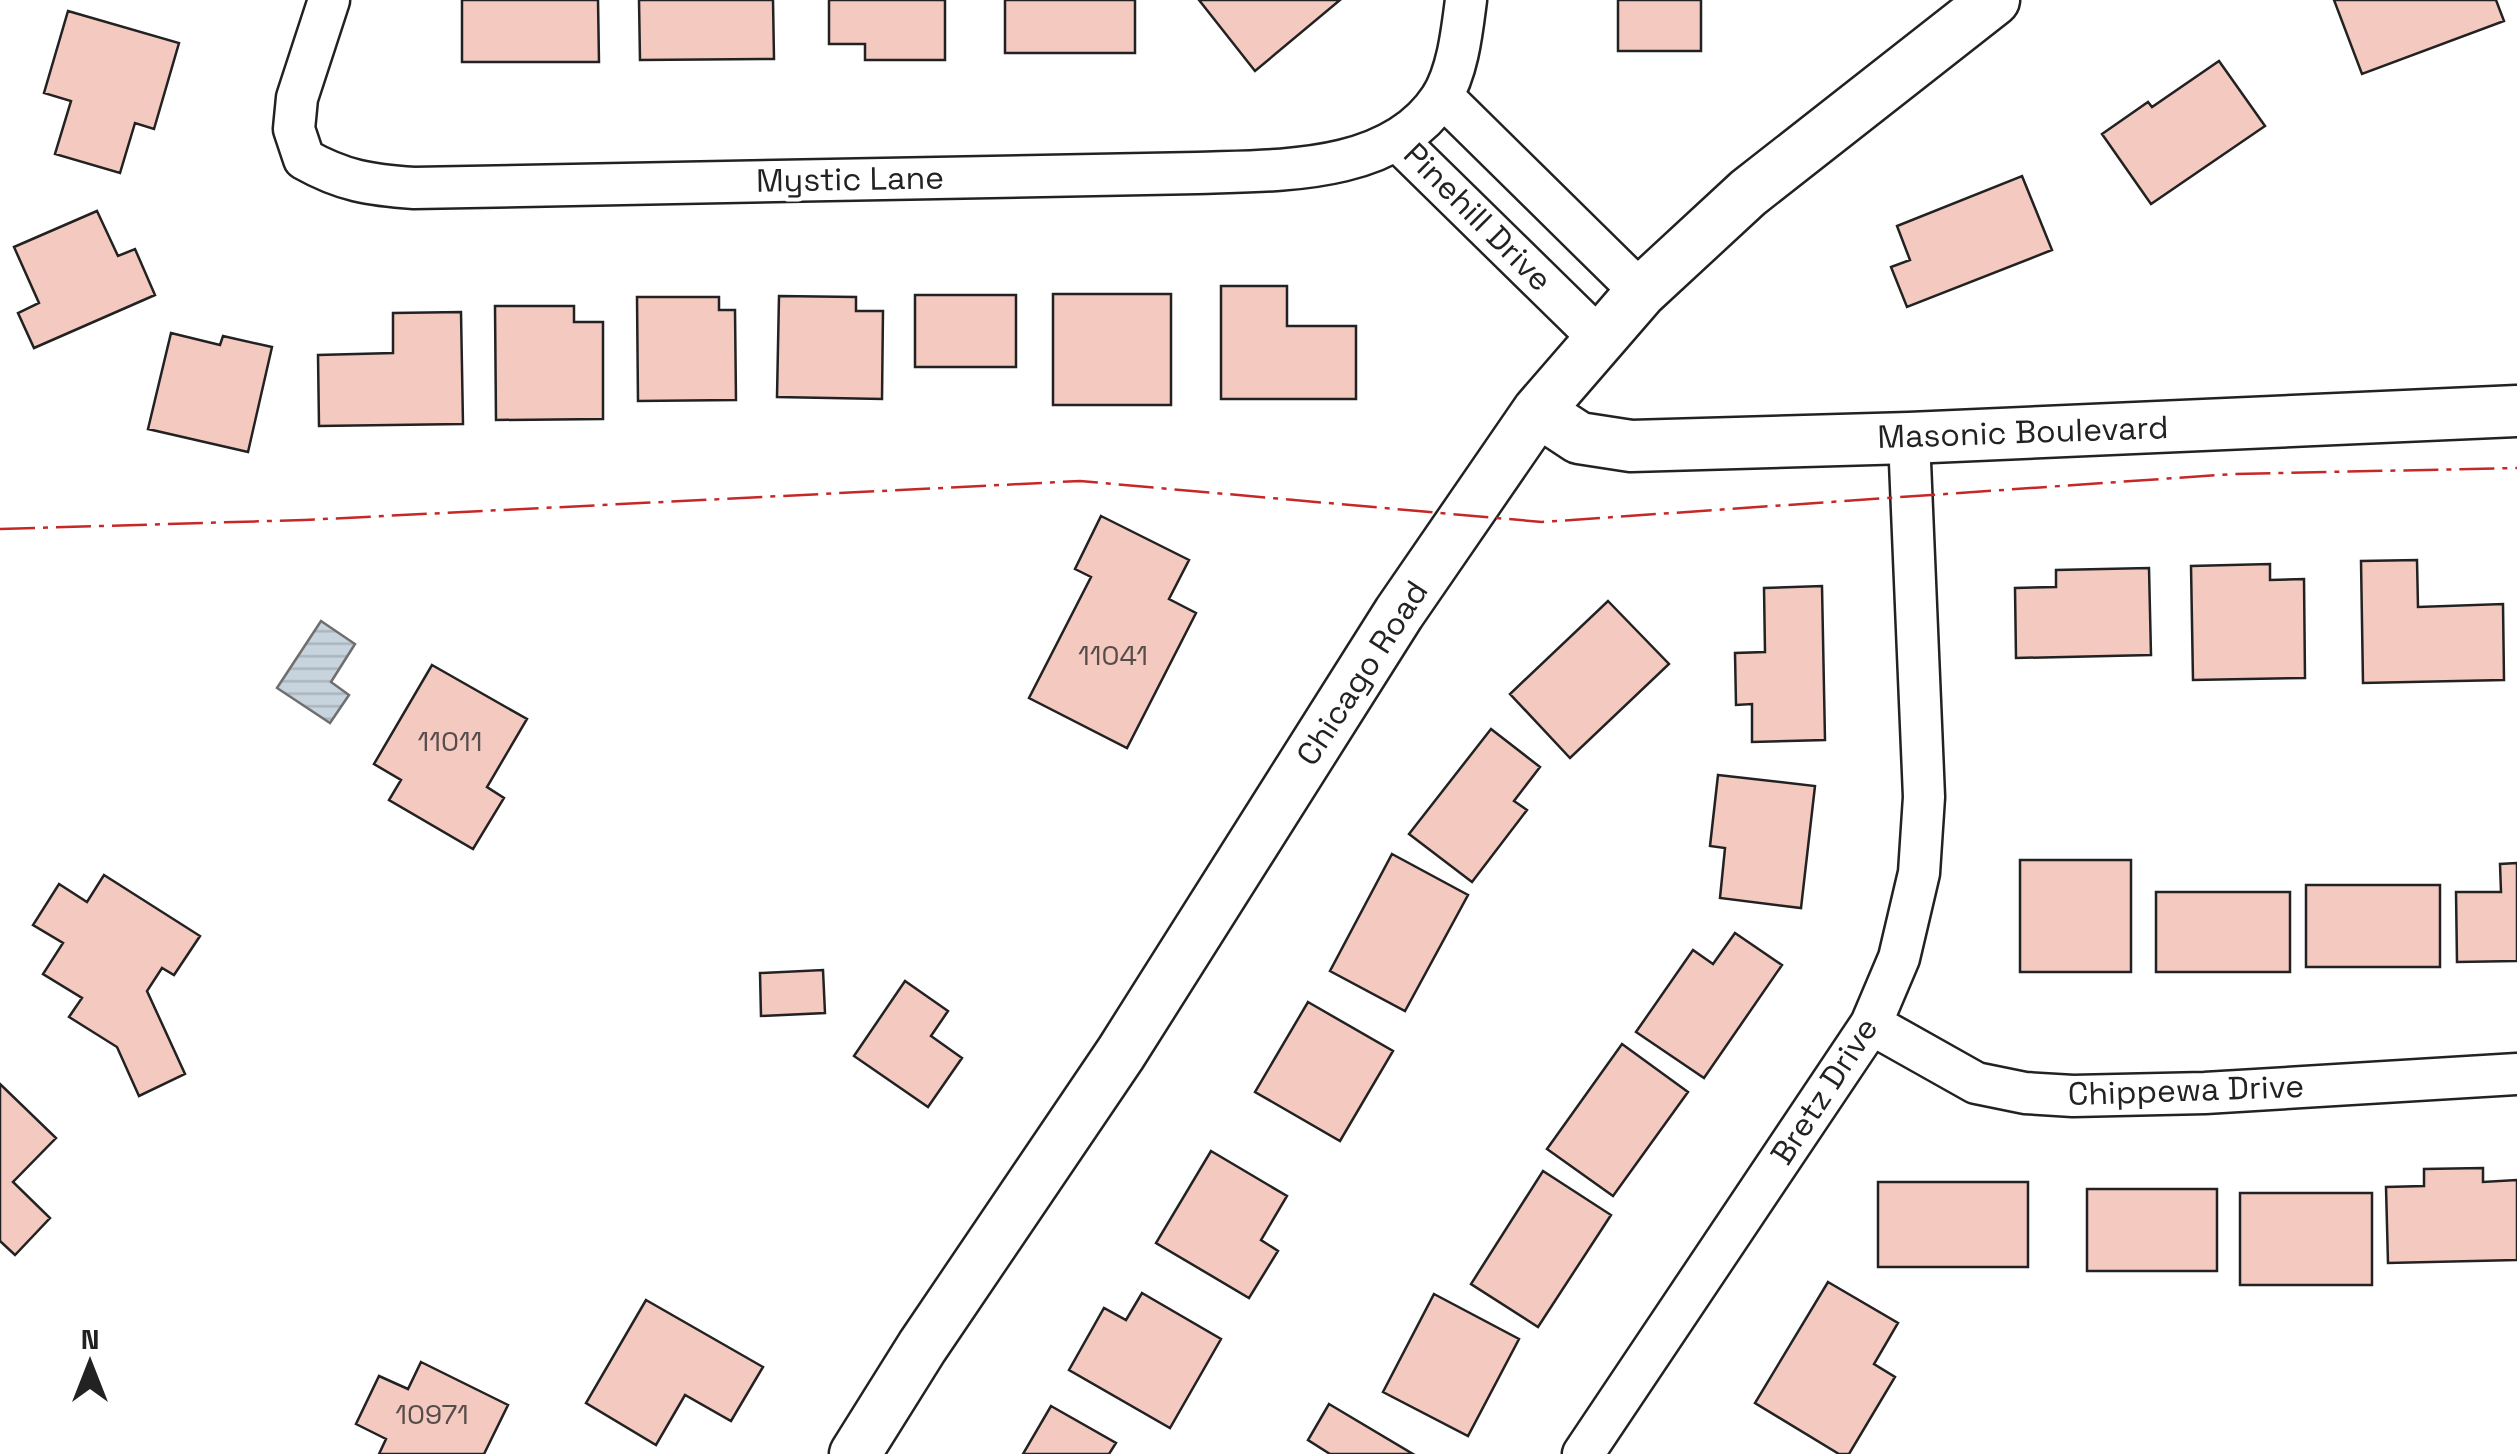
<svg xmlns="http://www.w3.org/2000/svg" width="2517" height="1454" font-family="'Space Grotesk',sans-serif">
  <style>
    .water { fill: url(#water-rules); stroke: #6f6f6f; stroke-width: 2.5 }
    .building { fill: #f3c9c0; stroke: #222; stroke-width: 2.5 }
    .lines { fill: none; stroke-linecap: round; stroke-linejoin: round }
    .minor-casing { stroke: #222; stroke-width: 45 }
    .tertiary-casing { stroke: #222; stroke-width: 55 }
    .minor { stroke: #fff; stroke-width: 40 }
    .tertiary { stroke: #fff; stroke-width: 50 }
    .power { stroke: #c62828; stroke-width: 2.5; stroke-dasharray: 35 8 5 8; stroke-linecap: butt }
    .labels { text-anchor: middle; stroke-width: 8; stroke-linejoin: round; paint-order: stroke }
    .number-label { font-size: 28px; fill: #564c4a }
    .street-label { font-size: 32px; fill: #222; stroke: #fff }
  </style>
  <defs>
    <pattern id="water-rules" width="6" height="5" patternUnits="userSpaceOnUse" patternTransform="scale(2.5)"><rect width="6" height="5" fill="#c7d3dd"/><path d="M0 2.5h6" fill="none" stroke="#abb5bd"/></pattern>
  </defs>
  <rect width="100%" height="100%" fill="#fff"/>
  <!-- water -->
  <path class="water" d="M321,621L355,644L331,682L349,695L330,723L277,688Z"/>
  <!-- building -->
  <path class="building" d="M462,0H598L599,62H462Z
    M639,0H773L774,59L640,60Z
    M829,0H945V60H865V44H829Z
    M1005,0H1135V53H1005Z
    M1199,0H1340L1255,71Z
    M1618,0H1701V51H1618Z
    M2334,0H2496L2504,21L2362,74Z
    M68,11L179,43L154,129L135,123L120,173L55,154L71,101L44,93Z
    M2219,61L2265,126L2151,204L2102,134L2148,102L2152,107Z
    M2022,176L2052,250L1907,307L1891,267L1910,260L1897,226Z
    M97,211L118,256L135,249L155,295L34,348L18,313L39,303L14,247Z
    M1221,286H1287V326H1356V399H1221Z
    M1053,294H1171V405H1053Z
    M915,295H1016V367H915Z
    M779,296L856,297V311H883L882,399L777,397Z
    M637,297H719V310H735L736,400L638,401Z
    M495,306H574V322H603V419L496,420Z
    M461,312L463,424L319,426L318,355L393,353V313Z
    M171,333L220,345L223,336L272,347L248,452L148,429Z
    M1101,516L1189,560L1169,599L1196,613L1127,748L1029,698L1091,577L1075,569Z
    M2417,560L2418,607L2503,604L2504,680L2363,683L2361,561Z
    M2270,564V580L2304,579L2305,678L2193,680L2191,566Z
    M2149,568L2151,655L2016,658L2015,588L2056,587V570Z
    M1822,586L1825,740L1752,742V704L1736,705L1735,653L1765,652L1764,588Z
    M1608,601L1669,664L1570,758L1510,694Z
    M432,665L527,719L487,787L504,798L473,849L389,800L401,780L374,764Z
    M1491,729L1540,767L1514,801L1527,810L1472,882L1409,834Z
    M1718,775L1815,786L1801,908L1720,898L1725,848L1710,846Z
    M1392,854L1468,895L1405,1011L1330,971Z
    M2020,860H2131V972H2020Z
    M2517,863V961L2457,962L2456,892H2501L2500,864Z
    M104,875L200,936L174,975L162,968L147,991L185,1074L139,1096L117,1047L69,1017L82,998L43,974L63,943L33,925L59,884L87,902Z
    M2306,885H2440V967H2306Z
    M2156,892H2290V972H2156Z
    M1735,933L1782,965L1704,1078L1636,1032L1693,950L1713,964Z
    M823,970L825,1013L761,1016L760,973Z
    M905,981L948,1011L931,1036L962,1058L928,1107L854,1056Z
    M1308,1002L1393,1051L1340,1141L1255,1092Z
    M1622,1044L1688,1092L1613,1196L1547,1149Z
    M0,1084L56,1138L13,1182L50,1218L15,1255L0,1241Z
    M1211,1151L1287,1196L1261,1240L1278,1251L1249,1298L1156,1243Z
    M2483,1168V1182L2517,1180V1260L2388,1263L2386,1187L2424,1186V1169Z
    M1543,1171L1611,1215L1538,1327L1471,1284Z
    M1878,1182H2028V1267H1878Z
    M2087,1189H2217V1271H2087Z
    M2240,1193H2372V1285H2240Z
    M1828,1282L1898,1323L1874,1364L1895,1377L1849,1454H1839L1755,1403Z
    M1142,1293L1221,1339L1170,1428L1069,1370L1104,1308L1126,1320Z
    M1434,1294L1519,1339L1468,1436L1383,1392Z
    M646,1300L763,1367L731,1421L685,1395L656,1445L586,1403Z
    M421,1362L508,1405L484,1454H379L386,1439L356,1424L379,1376L408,1389Z
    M1329,1404L1413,1454H1330L1308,1440Z
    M1051,1406L1116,1443L1109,1454H1023Z"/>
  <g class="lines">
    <defs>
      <path id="minor" d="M329,0L297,98L294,129L304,159C343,181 370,185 414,188L1197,173C1277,170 1391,175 1441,98C1458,71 1462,31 1466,0
        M1442,96L1641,292
        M1397,140L1600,339
        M1871,1024L1976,1083L2025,1093L2073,1096L2205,1093L2517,1074
        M1583,1454L1871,1024L1899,958L1919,873L1924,797L1909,438"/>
      <path id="tertiary" d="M1538,411L1579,438L1631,446L1909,438L2517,411
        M855,1454L922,1347L1121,1053L1399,613L1538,411L1641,292L1748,193L1994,0"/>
    </defs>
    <!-- minor casing -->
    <use href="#minor" class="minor-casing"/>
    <!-- tertiary casing -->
    <use href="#tertiary" class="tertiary-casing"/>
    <!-- minor -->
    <use href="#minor" class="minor"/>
    <!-- tertiary -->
    <use href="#tertiary" class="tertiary"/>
    <!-- power -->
    <path class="power" d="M0,529L304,520L1080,481L1542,522L2233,474L2517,468"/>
  </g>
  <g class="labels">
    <!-- number labels -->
    <g class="number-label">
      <text x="1113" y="665">11041</text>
      <text x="450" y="751">11011</text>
      <text x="432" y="1424">10971</text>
    </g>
    <!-- street labels -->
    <g class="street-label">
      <text transform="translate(850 179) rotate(-1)" y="11">Mystic Lane</text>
      <text transform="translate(1478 217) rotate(45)" y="11">Pinehill Drive</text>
      <text transform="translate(2023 432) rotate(-2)" y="11">Masonic Boulevard</text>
      <text transform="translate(1362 673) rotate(-57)" y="11">Chicago Road</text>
      <text transform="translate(2186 1090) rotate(-2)" y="11">Chippewa Drive</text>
      <text transform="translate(1824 1091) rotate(-57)" y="11">Bretz Drive</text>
    </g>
  </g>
  <!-- north arrow -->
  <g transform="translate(90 1364)" stroke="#ffffff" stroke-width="8" paint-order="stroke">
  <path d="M0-8L18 38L0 25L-18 38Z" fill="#222222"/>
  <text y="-15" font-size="28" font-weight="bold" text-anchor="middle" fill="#222222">N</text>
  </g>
</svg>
